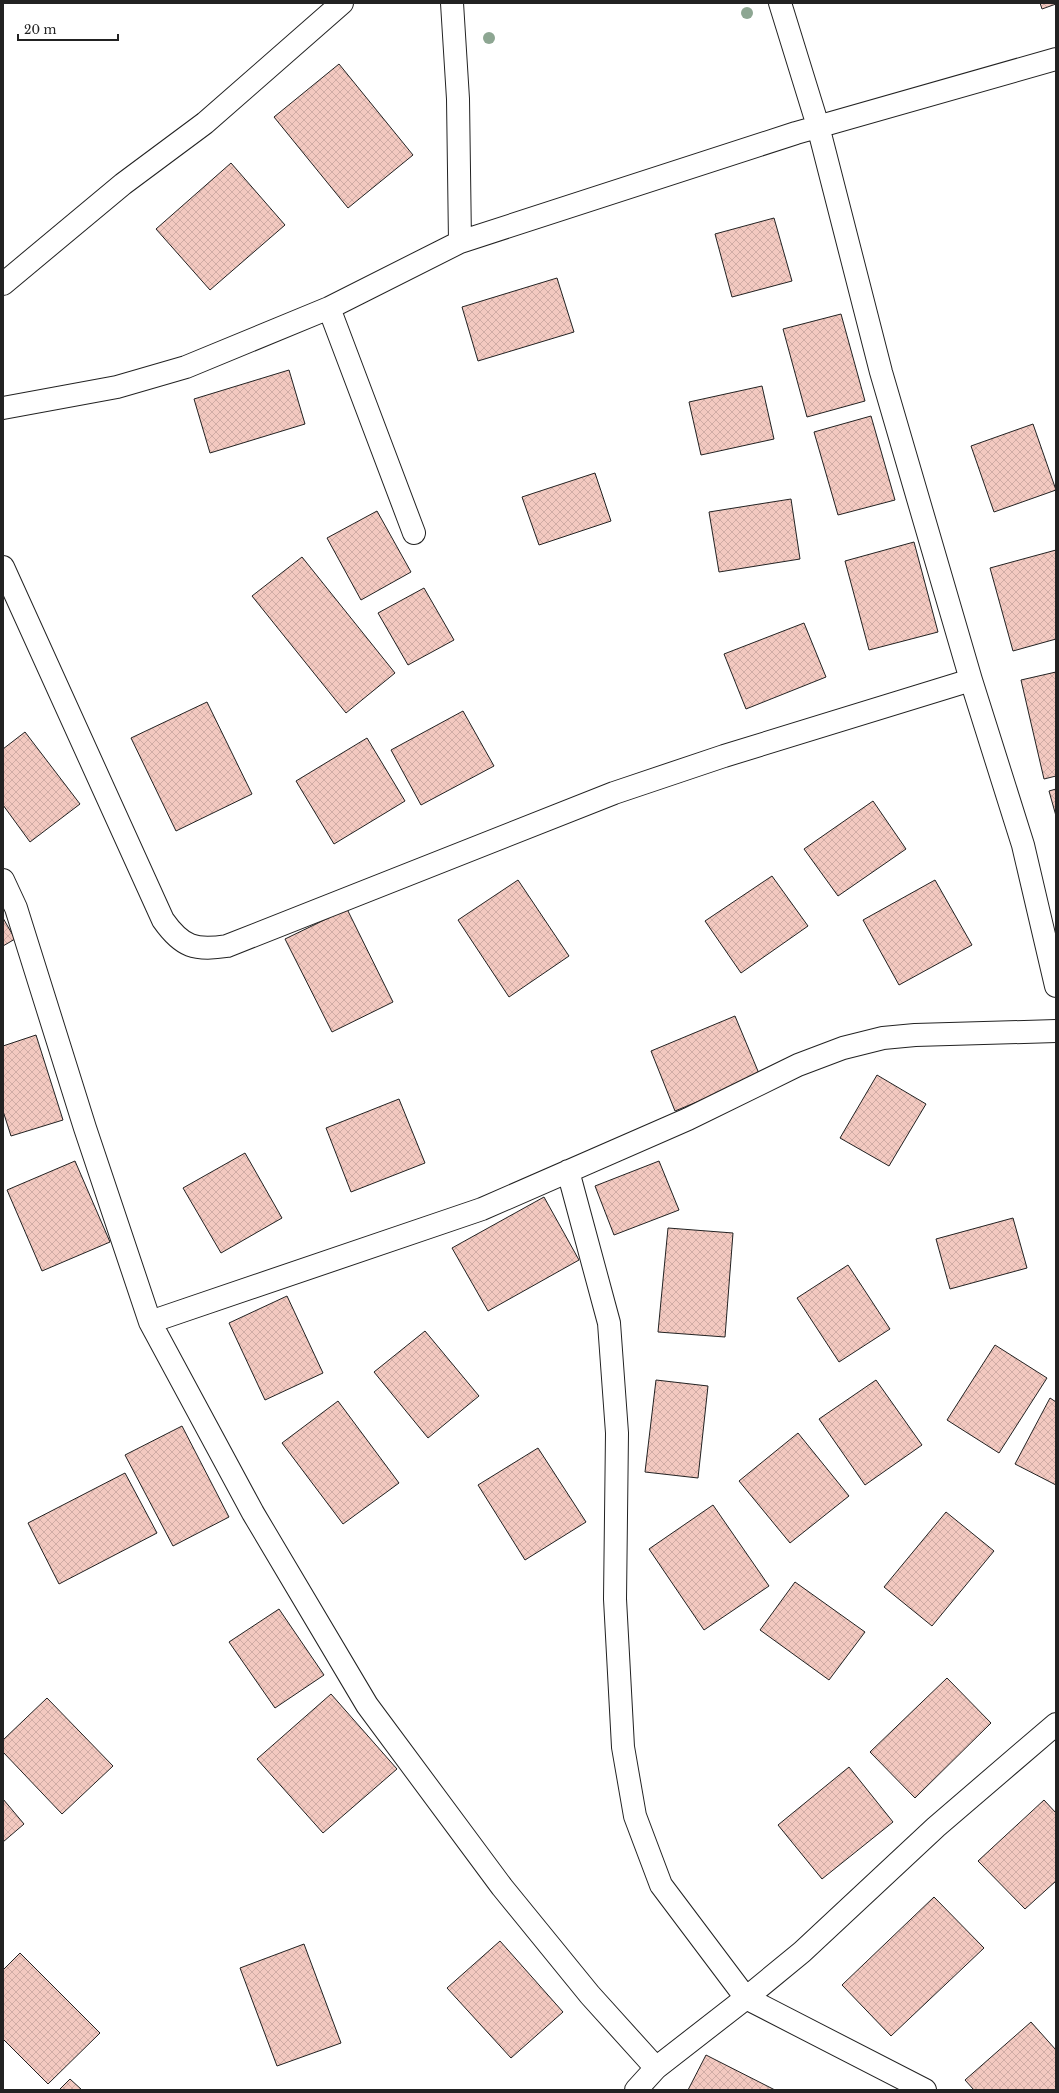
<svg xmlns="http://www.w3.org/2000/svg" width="1059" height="2093" font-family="'Libre Baskerville',serif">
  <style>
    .building { fill: url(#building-cross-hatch); stroke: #222 }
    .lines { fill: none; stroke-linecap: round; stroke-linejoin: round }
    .street-casing { stroke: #222; stroke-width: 24 }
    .street { stroke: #fff; stroke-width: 22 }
    .tree { fill: #8da692 }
  </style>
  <defs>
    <pattern id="building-cross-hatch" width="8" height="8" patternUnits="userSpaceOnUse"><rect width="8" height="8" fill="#f3c9c0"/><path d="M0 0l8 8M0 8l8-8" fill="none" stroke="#d0aca5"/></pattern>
  </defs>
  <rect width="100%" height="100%" fill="#fff"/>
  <!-- building -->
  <path class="building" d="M1040,3H1056V4L1042,9Z
    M339,64L413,155L348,208L274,117Z
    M231,163L285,225L210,290L156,229Z
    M774,218L792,281L732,297L715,234Z
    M557,278L574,332L478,361L462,307Z
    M841,314L865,401L807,417L783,329Z
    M289,370L305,424L210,453L194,399Z
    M762,386L774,439L701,455L689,402Z
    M871,416L895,500L838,515L814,432Z
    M1033,424L1056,490L994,512L971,446Z
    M595,473L611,521L539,545L522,497Z
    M791,499L800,559L719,572L709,512Z
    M377,511L411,572L361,600L327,538Z
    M914,542L938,632L869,650L845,561Z
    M1056,550V639L1013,651L990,568Z
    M302,557L395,673L346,713L252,596Z
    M424,588L454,640L408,665L378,613Z
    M804,623L826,677L746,709L724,654Z
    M1056,672V776L1044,779L1021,680Z
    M207,702L252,794L176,831L131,738Z
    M463,711L494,766L421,805L391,750Z
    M25,732L80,804L30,842L3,805V749Z
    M367,738L405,801L334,844L296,781Z
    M1056,789V816L1049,791Z
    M873,801L906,849L838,896L804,849Z
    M772,876L808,926L741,973L705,921Z
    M518,880L569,956L509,997L458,920Z
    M935,880L972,945L899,985L863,920Z
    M347,909L393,1002L332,1032L285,939Z
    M3,918L15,939L3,946Z
    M735,1016L760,1076L675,1111L651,1051Z
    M36,1035L63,1120L11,1136L3,1111V1046Z
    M877,1075L926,1104L889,1166L840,1138Z
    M399,1099L425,1163L351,1192L326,1128Z
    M245,1153L282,1218L221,1253L183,1188Z
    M75,1161L110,1242L42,1271L7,1190Z
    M659,1161L679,1210L614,1235L595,1186Z
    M544,1197L579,1260L488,1311L452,1248Z
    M1013,1218L1027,1268L950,1289L936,1239Z
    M668,1228L733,1233L725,1337L658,1332Z
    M848,1265L890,1329L839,1362L797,1298Z
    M287,1296L323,1373L265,1400L229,1323Z
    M425,1331L479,1396L428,1438L374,1372Z
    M995,1345L1047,1378L999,1453L947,1420Z
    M656,1380L708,1386L698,1478L645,1472Z
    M876,1380L922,1445L865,1485L819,1419Z
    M1050,1398L1056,1402V1485L1015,1464Z
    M338,1401L399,1483L343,1524L282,1443Z
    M182,1426L229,1517L173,1546L125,1455Z
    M798,1433L849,1496L790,1543L739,1481Z
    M538,1448L586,1522L525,1560L478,1485Z
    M125,1473L157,1533L59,1584L28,1523Z
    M713,1505L769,1586L704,1630L649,1549Z
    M946,1512L994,1551L932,1626L884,1587Z
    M795,1582L865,1632L829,1680L760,1630Z
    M279,1609L324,1675L275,1708L229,1642Z
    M947,1678L991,1723L915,1798L870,1752Z
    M331,1694L397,1769L323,1833L257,1759Z
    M47,1698L113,1766L62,1814L3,1752V1740Z
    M849,1767L893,1822L822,1879L778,1825Z
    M3,1799L24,1824L3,1842Z
    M1044,1800L1056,1813V1881L1025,1909L978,1861Z
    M934,1897L984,1948L891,2036L842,1985Z
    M500,1941L563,2012L511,2058L447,1988Z
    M304,1944L341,2043L277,2066L240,1968Z
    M20,1953L100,2033L48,2084L3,2039V1970Z
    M1031,2022L1056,2050V2090H974L965,2080Z
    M706,2055L775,2090H688Z
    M70,2079L82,2090H59Z"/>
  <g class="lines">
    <defs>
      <path id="street" d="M452,3L458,99L460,242
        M780,3L818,126L881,372L971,680L1023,845L1056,986
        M3,284L123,184L205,123L342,3
        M329,308L414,533
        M3,408L117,387L186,367L329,308L460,242L796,133L1056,59
        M3,567L163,920C182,947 195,951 227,946L614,793L724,756L971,680
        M3,880L16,908L85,1128L150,1322L253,1513L367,1705L502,1887L590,1995L656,2068
        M568,1171L609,1323L617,1433L615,1599L623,1747L635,1816L661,1885L746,1998L925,2090
        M150,1322L482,1209L688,1119L798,1065L843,1048L883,1038L915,1035L1056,1031
        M636,2090L656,2068L746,1998L802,1952L936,1827L1056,1724"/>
    </defs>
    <!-- street casing -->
    <use href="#street" class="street-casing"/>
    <!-- street -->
    <use href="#street" class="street"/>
  </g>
  <!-- trees -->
  <g class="tree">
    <circle cx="747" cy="13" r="6"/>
    <circle cx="489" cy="38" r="6"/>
  </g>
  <!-- border -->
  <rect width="1059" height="2093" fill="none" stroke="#222222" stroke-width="8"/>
  <!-- scale -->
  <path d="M18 34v6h100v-6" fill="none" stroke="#222222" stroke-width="2"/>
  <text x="24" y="34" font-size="12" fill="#222222" stroke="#ffffff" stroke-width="3" paint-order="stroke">20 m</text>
</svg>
